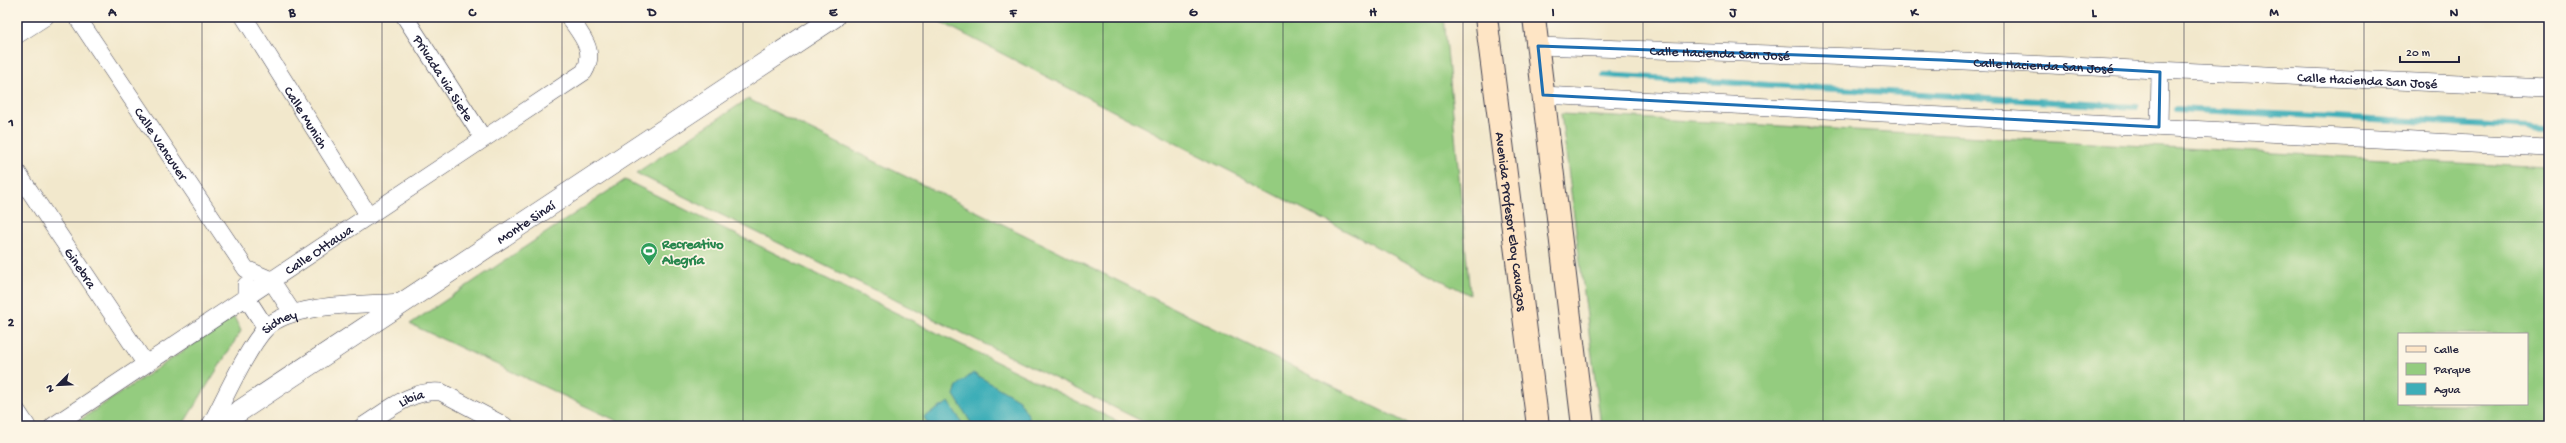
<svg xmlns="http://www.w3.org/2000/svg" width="2566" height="443" font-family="'Gochi Hand',sans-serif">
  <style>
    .green { fill: #94cc7f; stroke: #5b775d; fill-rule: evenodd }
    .water { fill: #3daeb8; stroke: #30687a }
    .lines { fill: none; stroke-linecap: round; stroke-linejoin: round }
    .stream { stroke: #3daeb8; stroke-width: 6 }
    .minor-casing { stroke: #414051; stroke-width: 18 }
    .tertiary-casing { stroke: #414051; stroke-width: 22 }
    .secondary-casing { stroke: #414051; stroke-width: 24 }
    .minor { stroke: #fff; stroke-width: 17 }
    .tertiary { stroke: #fff; stroke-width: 21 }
    .secondary { stroke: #fee5c5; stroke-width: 22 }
    .marked { fill: none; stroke: #1f6fb2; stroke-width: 3; stroke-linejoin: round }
    .grid { fill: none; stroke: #22223b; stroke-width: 1; stroke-opacity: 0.55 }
    .labels { text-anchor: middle; stroke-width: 3.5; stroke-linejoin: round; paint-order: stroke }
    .street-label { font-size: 14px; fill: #22223b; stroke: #fcf5e5 }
    .leisure-label { font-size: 14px; font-weight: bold; fill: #27864d; stroke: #fcf5e5; text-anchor: start }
    .neatline { fill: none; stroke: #22223b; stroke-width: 1.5 }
    .grid-label { font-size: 13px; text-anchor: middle; font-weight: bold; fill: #22223b }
  </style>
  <rect width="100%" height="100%" fill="#fcf5e5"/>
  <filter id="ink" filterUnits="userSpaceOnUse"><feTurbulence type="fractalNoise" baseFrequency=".025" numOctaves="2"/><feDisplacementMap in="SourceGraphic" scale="8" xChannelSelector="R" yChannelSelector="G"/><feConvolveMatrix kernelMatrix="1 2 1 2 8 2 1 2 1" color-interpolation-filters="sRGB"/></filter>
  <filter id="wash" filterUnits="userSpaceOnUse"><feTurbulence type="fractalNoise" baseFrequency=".012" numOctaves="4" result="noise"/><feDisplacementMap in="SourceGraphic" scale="16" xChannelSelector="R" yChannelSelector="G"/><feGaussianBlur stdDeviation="0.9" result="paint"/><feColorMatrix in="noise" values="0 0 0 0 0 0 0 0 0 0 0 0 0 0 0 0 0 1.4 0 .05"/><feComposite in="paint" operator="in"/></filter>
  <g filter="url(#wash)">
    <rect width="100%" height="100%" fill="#f2e8cc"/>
    <!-- green -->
    <path class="green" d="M931,17H1444L1470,295Z
      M748,99L1413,426H1152L636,173Z
      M1561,114L2549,168V426H1601ZM2399,334H2527V404H2399Z
      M625,180L1127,426H628L410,324Z
      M234,317L241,331L182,426H71Z"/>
    <!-- water -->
    <path class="water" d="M973,373L1019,400L1030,418L1018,426H973L954,395L957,386Z
      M949,402L964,426H929L924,417Z"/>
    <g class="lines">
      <!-- stream -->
      <path class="stream" d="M1604,75L2136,107
        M2176,109L2549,128"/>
    </g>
  </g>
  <g filter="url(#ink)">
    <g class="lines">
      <defs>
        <g id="minor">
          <path id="s1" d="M77,17L246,269L271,280L292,312"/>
          <path id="s2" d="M244,17L369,216"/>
          <path id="s3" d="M405,17L483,138"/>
          <path d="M17,35L45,17"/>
          <path id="s4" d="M1538,46L1942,60L2549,88"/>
          <path d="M1543,95L2549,148"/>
          <path d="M2159,127L2160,72"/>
          <path id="s5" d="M17,172L145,363"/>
          <path d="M246,285V297L266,328"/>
          <path d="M17,411L27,426"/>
          <path id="s6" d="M53,426L584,72C597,51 581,35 569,17"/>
          <path id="s7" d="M210,426C224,400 247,348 266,328C292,302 368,305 404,302"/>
          <path id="s8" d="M363,426C387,411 411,389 441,392L505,426"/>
        </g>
        <g id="tertiary">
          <path id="s9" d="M217,426L834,17"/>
        </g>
        <g id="secondary">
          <path id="s10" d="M1486,17L1538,426"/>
          <path d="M1534,17L1583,426"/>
        </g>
      </defs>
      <!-- minor casing -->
      <use href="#minor" class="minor-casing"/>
      <!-- tertiary casing -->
      <use href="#tertiary" class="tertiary-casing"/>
      <!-- secondary casing -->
      <use href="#secondary" class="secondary-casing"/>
      <!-- minor -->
      <use href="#minor" class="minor"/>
      <!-- tertiary -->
      <use href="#tertiary" class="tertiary"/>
      <!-- secondary -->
      <use href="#secondary" class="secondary"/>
    </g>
  </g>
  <!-- marked area -->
  <path class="marked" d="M1538,46L1942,60L2160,72L2159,127L1543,95Z"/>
  <!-- grid -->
  <path class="grid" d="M202,17V426M382,17V426M562,17V426M743,17V426M923,17V426M1103,17V426M1283,17V426M1463,17V426M1643,17V426M1823,17V426M2004,17V426M2184,17V426M2364,17V426M17,222H2549"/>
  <!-- icons -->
  <defs>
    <symbol id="stadium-pin" viewBox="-11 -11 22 30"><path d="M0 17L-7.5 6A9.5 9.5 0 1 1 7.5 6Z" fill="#2e9e5b" stroke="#fcf5e5"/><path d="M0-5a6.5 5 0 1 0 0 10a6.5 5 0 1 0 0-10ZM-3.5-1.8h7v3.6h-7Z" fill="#fff"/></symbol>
  </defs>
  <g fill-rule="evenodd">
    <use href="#stadium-pin" x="639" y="241" width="20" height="27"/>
  </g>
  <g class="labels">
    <!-- street labels -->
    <g class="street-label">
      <text dy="5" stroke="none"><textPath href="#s4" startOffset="182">Calle Hacienda San José</textPath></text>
      <text dy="5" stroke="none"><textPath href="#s4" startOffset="506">Calle Hacienda San José</textPath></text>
      <text dy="5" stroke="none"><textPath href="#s3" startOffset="72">Privada via Siete</textPath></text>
      <text dy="5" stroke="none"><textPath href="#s4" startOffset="830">Calle Hacienda San José</textPath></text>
      <text dy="5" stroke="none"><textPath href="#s2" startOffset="118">Calle Munich</textPath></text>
      <text dy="5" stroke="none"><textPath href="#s1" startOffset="152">Calle Vancuver</textPath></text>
      <text dy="5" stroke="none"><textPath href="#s10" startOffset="206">Avenida Profesor Eloy Cavazos</textPath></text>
      <text dy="5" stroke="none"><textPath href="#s9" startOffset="370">Monte Sinaí</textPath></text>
      <text dy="5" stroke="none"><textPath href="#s6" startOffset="319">Calle Ottawa</textPath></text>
      <text dy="5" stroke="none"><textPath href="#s5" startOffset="115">Ginebra</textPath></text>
      <text dy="5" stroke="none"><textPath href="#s7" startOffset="128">Sidney</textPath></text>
      <text dy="5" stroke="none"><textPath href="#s8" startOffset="56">Libia</textPath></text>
    </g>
    <!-- leisure labels -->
    <g class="leisure-label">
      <text x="662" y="248">Recreativo<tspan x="662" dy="16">Alegría</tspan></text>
    </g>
  </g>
  <!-- margin -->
  <rect width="2566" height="443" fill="none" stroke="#fcf5e5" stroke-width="44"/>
  <!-- legend -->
  <rect x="2398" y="333" width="130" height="72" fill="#fcf5e5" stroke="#a5a1a1"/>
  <rect x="2406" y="346" width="20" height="6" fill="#fee5c5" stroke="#a5a1a1"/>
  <text x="2434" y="353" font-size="12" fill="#22223b">Calle</text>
  <rect x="2406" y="363" width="20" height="12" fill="#94cc7f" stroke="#a5a1a1"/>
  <text x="2434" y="373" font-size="12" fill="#22223b">Parque</text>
  <rect x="2406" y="383" width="20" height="12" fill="#3daeb8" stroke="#a5a1a1"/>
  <text x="2434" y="393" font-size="12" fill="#22223b">Agua</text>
  <!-- north arrow -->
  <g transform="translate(58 385) rotate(246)" stroke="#fcf5e5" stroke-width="3" paint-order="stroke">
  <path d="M0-3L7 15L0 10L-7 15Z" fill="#22223b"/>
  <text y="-6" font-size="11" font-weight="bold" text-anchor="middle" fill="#22223b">N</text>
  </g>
  <!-- scale -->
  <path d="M2400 56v6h59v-6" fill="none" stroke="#22223b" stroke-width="2"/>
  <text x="2406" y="56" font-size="12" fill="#22223b" stroke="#fcf5e5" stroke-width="3" paint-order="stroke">20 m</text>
  <rect x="22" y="22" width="2522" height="399" class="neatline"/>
  <g class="grid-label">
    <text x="112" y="16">A</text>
    <text x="292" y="16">B</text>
    <text x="472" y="16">C</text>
    <text x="652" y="16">D</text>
    <text x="833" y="16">E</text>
    <text x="1013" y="16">F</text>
    <text x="1193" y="16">G</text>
    <text x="1373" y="16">H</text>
    <text x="1553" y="16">I</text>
    <text x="1733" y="16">J</text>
    <text x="1914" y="16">K</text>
    <text x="2094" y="16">L</text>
    <text x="2274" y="16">M</text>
    <text x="2454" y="16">N</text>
    <text x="11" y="126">1</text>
    <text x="11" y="326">2</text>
  </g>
</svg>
